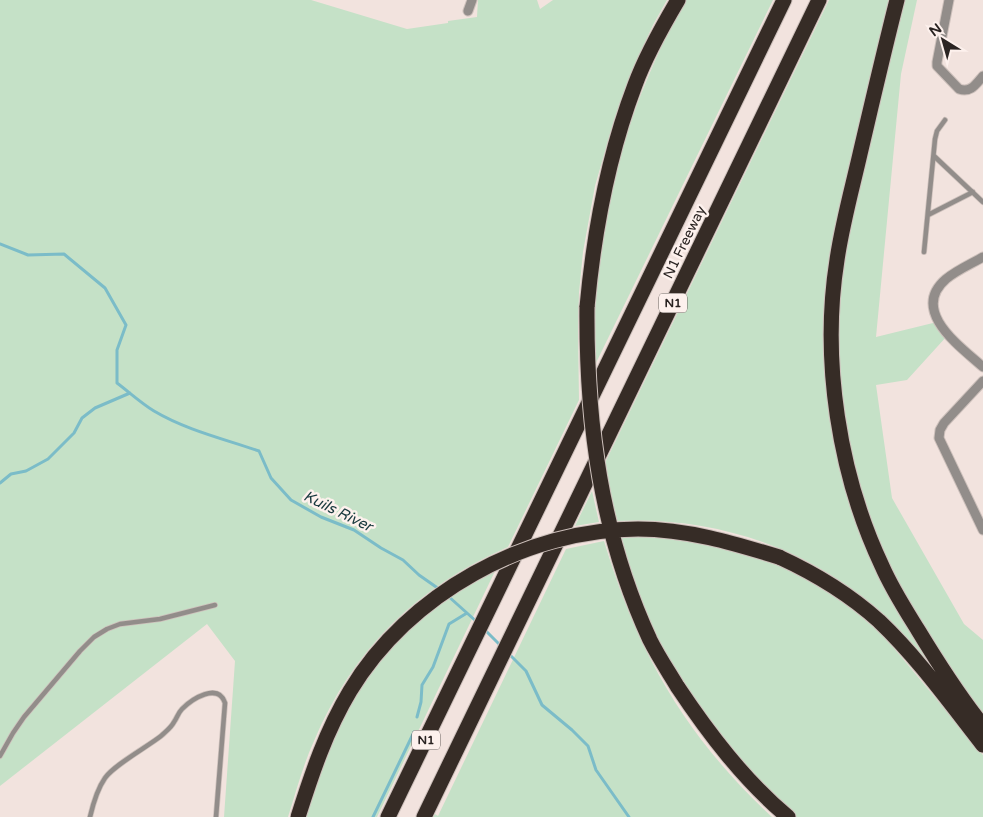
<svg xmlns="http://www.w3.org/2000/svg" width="983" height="817" font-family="'Varela Round',sans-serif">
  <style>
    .green { fill: #c5e1c7 }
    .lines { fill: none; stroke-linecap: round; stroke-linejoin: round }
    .stream { stroke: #7bbcc8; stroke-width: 3 }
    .lane-casing { stroke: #cec1bc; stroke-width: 6 }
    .street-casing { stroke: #cec1bc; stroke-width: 11 }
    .highway-casing { stroke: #cec1bc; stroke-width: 17 }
    .lane { stroke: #928d8a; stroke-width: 4.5 }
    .street { stroke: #928d8a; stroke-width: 9 }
    .highway { stroke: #362c26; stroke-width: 15 }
    .highway-bridge-casing { stroke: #cec1bc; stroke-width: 17; stroke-linecap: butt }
    .highway-bridge { stroke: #362c26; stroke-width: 15 }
    .labels { text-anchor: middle; stroke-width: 5; stroke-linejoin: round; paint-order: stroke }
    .shield { fill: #fdf1ed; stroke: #69625f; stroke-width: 1 }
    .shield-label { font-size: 12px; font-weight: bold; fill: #2a2422 }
    .street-label { font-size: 14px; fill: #2a2422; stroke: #fdf1ed }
    .water-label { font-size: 15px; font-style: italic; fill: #18393e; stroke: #fdf1ed }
  </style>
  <rect width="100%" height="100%" fill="#f2e3de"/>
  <!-- green -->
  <path class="green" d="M0,0H311L407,29L448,23V21L477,17L478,0H537L540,9L553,0H667L653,25L635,64L614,120L595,186L583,252L579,293L578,330L579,400L508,547C417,587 353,649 314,741C303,765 296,792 288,817H224L235,661L207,624L0,786Z
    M685,0H773L594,367C594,331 593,293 598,257C611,166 641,81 685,0Z
    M829,0H891L834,251L844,476L932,662L928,665C909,642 890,621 867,602C799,543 705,516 616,521L604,465Z
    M903,0H917L901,74L876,337L937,322L947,336L907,380L876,385L892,498L964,624L983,640V716C955,674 923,633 900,588C853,497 834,400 839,298C841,257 852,217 862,178C875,119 889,59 903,0Z
    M592,491L599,522L575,526Z
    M641,536L661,537L702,541L781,565L816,583L849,606L879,632L893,647L983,755V817H796L784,808L712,728L656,637L635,588L620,537Z
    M604,541C638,654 686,737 772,817H433L435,814L438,816L566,549Z
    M496,569L377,817H306C314,793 320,768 330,745C355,686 396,631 450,595C465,586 481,578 496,569Z"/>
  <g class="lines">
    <!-- stream -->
    <path class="stream" d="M0,244L28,255L64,254L105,288L126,325L117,350V383C129,392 141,403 154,411C186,430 224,439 259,451L271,478L291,500L321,517L354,530L381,548L403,560L419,575L439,589
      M0,483L11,474L26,471L48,459L74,433L82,418L95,408L130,393
      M448,596L477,622
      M485,630L502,647
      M508,653L526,671L542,705L572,730L588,746L596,770L629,817
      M417,717L421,702L422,685L433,667L449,624L467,613
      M373,817L414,732"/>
    <defs>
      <path id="lane" d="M934,156L983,202
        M928,215L973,192
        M924,252L935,139L937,131L945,120
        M0,756L13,733L24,717L80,651L94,637L107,629L120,624L160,619L215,605
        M90,817C93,804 98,788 105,778C114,765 147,747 161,736C165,732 171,728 174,722C177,718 178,713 182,709C192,699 218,682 225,703L216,817"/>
      <path id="street" d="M949,0L937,62V66L959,89C971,93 976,84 983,76
        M468,11L472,0
        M983,257C971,264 957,270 946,279C909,311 961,347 983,367
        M983,381L944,423L940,430L939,438L983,530"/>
      <path id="highway" d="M897,0C884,51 872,103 860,154C852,189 842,225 837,260C821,360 839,475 882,566C892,589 905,609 918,630C938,663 959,696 983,726
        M587,307C594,231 608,156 635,85C646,55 662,27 678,0
        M779,557C816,574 849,594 879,621C918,658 950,703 983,745
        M677,686C709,734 744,780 788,817
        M388,817L784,0
        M424,817L819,0"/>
    </defs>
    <!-- lane casing -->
    <use href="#lane" class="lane-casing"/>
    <!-- street casing -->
    <use href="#street" class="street-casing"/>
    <!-- highway casing -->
    <use href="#highway" class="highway-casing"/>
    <!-- lane -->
    <use href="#lane" class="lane"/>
    <!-- street -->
    <use href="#street" class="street"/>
    <!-- highway -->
    <use href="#highway" class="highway"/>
    <defs>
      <path id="highway-bridge" d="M587,307C586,423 601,534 650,640C658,656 668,671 677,686
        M298,817C312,773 326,731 350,691C408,594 526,529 638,529C687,529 733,543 779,557"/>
    </defs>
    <!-- highway-bridge casing -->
    <use href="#highway-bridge" class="highway-bridge-casing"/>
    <!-- highway-bridge -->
    <use href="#highway-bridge" class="highway-bridge"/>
  </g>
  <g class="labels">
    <!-- shield labels -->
    <g class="shield">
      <rect x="659" y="293.5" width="28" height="19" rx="4"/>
      <rect x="412" y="730.5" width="28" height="19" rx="4"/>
    </g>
    <g class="shield-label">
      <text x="673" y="307">N1</text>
      <text x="426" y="744">N1</text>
    </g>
    <!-- street labels -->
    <g class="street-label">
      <text transform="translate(684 242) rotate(-64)" y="5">N1 Freeway</text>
    </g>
    <!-- water labels -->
    <g class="water-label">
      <text transform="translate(338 511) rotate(26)" y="5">Kuils River</text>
    </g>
  </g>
  <!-- north arrow -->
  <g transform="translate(943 40) rotate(323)" stroke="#fdf1ed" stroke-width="4" paint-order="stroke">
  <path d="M0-4L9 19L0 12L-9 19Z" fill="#2a2422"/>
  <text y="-8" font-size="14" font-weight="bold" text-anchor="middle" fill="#2a2422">N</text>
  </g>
</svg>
